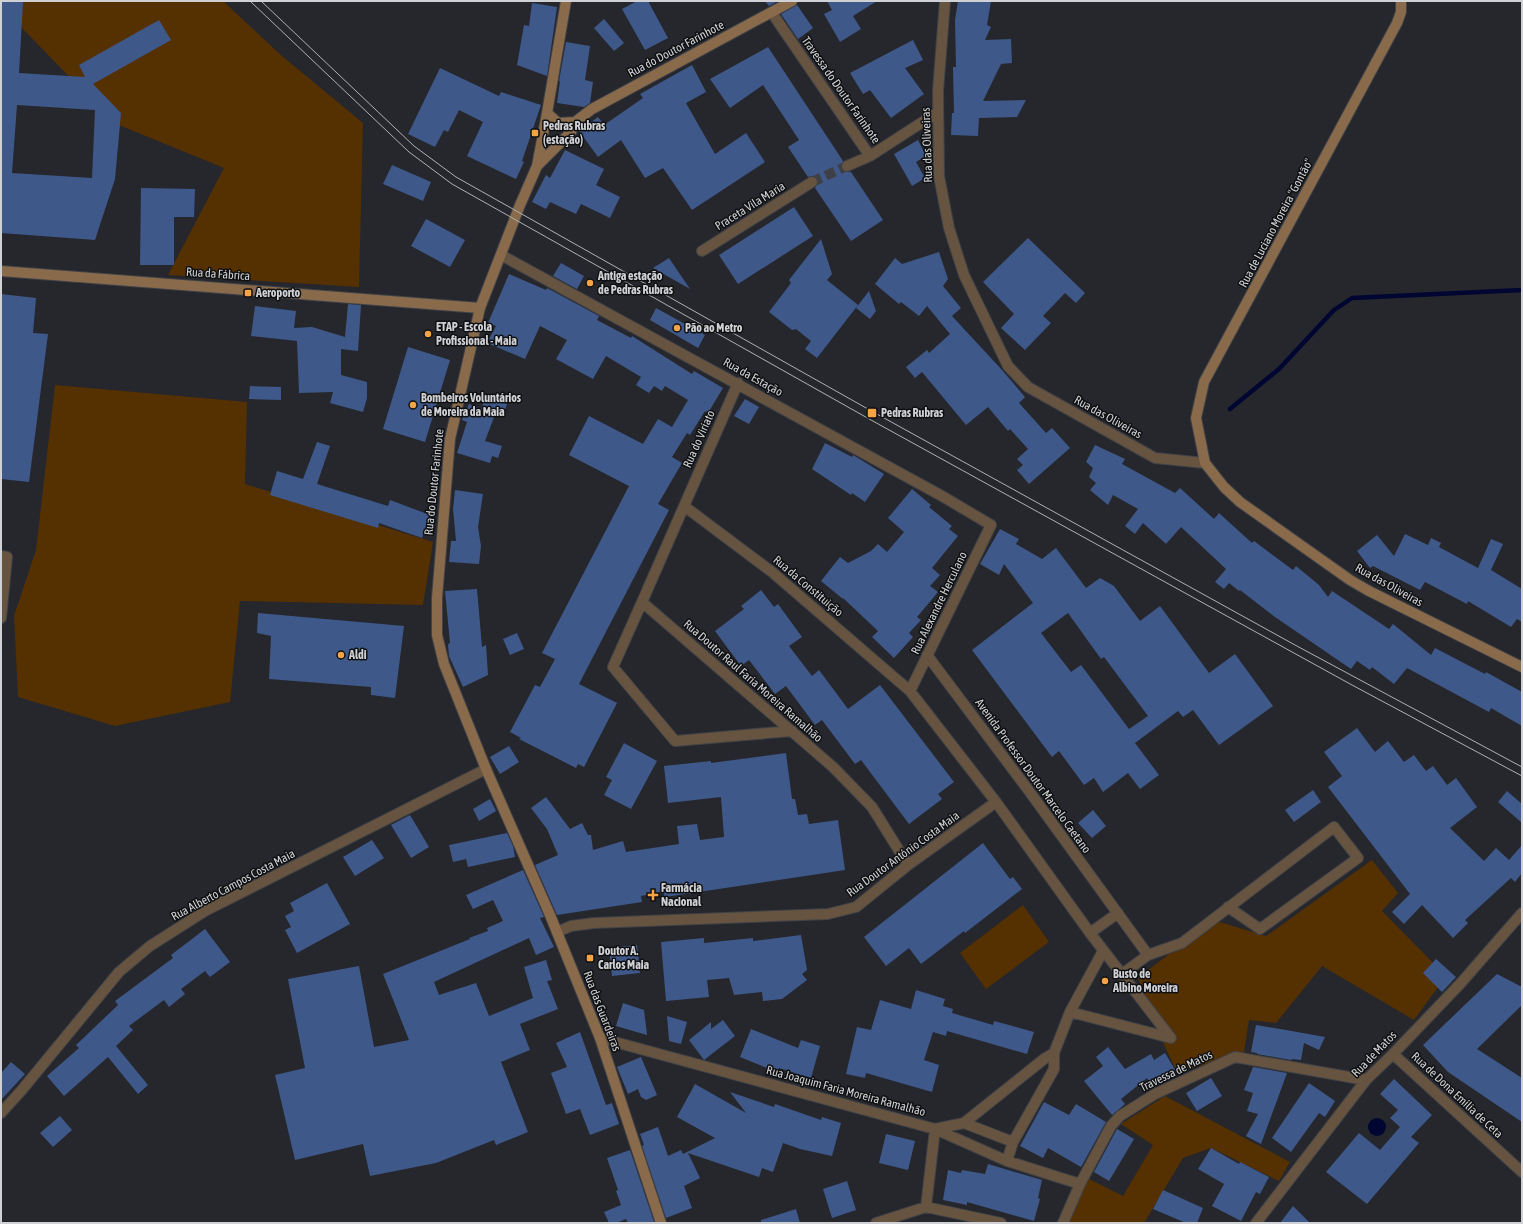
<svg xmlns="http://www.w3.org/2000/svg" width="1523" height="1224" font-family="'Asap Condensed',sans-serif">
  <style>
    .green { fill: #553000 }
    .water { fill: #000631 }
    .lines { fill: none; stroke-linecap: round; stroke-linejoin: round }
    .stream { stroke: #000631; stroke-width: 4.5 }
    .building { fill: #3f588a; fill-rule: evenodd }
    .street-tunnel { stroke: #3f4045; stroke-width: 10; stroke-dasharray: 10 5; stroke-linecap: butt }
    .street-casing { stroke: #404247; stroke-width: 12 }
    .secondary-casing { stroke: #404247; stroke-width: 12 }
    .street { stroke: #665340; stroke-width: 10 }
    .secondary { stroke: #896b4c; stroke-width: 10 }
    .tram { stroke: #afb0b4; stroke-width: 1 }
    .poi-dot { fill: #f5a345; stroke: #0f1012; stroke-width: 1.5 }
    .labels { text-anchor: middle; stroke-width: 3; stroke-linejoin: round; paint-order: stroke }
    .street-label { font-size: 12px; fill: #d0d1d4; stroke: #0f1012 }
    .poi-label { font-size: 12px; font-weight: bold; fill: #d0d1d4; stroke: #0f1012; text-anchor: start }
  </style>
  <rect width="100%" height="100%" fill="#25272c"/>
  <!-- green -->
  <path class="green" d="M22,1H223L282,56L363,123L359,287L168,275L224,168L114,123L20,26Z
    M55,385L247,402L245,484L433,542L423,605L240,601L230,702L115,726L18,697L14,616L36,550Z
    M1372,860L1398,893L1382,911L1446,976L1414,1020L1322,966L1276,1023L1249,1020L1244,1052L1177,1073L1159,1033L1138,978L1213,920L1266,936Z
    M1023,905L1049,942L986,989L960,953Z
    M1165,1096L1290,1162L1279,1181L1211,1148L1183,1158L1144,1223H1064L1087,1178L1123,1196L1153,1145L1121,1124Z"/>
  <!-- water -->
  <path class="water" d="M1368 1127a9 9 0 1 1 18 0a9 9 0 1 1-18 0Z"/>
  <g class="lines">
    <!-- stream -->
    <path class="stream" d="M1230,409L1279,369L1334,310L1352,298L1522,290"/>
  </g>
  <!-- building -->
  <path class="building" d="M1,1L23,2L19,73L85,77L79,65L159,20L171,40L93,84L121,113L115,179L95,240L1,233ZM17,105L95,110L92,178L12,173Z
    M637,1H648L668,38L645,50L622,9Z
    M765,1H778L769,6Z
    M827,1H877L853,16L861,29L840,42L824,14L832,10Z
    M958,1H991L987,25L991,27L985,40L1011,39L1012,63L1001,64L983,101L1026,100L1017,117L979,118L978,136L951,135L952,113H954L953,67H956L955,20Z
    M532,3L557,7L547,76L517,65L524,25L529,26Z
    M797,5L813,28L798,39L781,14Z
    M604,19L624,43L614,51L594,28Z
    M913,40L923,60L905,68L924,94L891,118L870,90L863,94L850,73Z
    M566,42L590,46L585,80L593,82L590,103L584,107L557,103L560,81H559Z
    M768,47L843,161L841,165V169L846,172H851L883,220L851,241L815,188L818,182L817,178L812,176L808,177L788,147L799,140L763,85L730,108L710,79Z
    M692,65L706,92L686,103L715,154L746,133L765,162L692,210L663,168L645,178L621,140L598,157L579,131L598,117L604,125L643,98L640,94Z
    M440,68L499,96L501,92L541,105L522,161L524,162L516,179L467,156L483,122L459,110L448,132L444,130L435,147L408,134Z
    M918,140L926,156L916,162L925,178L912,186L894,154Z
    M565,150L604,169L596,185L620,197L610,218L581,204L576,214L550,202L546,209L532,202L546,175L550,178Z
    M392,165L431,182L423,201L383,184Z
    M141,188L195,189L194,217H174V265H140Z
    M794,207L813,236L738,284L719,255Z
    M426,219L465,240L450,267L411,246Z
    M1028,238L1085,293L1076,303L1065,293L1043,316L1051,323L1025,350L1001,328L1014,314L983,282Z
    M821,239L832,274L827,280L858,305L817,358L805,349L811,341L796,329L792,330L769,312L791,283L789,280Z
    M939,252L948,279L943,286L961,308L952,316L1002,370L1025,397L1019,403L1046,433L1052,428L1070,448L1029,484L1017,470L1023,465L1017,459L1028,449L1010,429L1008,431L988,407L966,425L922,372L915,378L906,367L927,350L929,353L950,334L927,306L919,316L901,302L899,304L875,284L895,258L902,264Z
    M669,258L690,289L653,268Z
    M561,263L584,276L577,289L553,276Z
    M509,274L546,290L547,288L599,316L597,320L631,338L632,336L692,374L694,371L723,388L708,413L705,411L690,435L687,433L672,457L682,463L658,504L669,510L579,684L617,703L584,767L578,764L576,768L519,739L521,738L510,732L535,685L540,687L555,659L542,653L629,486L569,455L589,416L643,444L658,419L672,427L688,400L665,386L662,391L654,386L649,393L636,385L641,377L606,356L593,379L556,359L567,340L540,326L525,359L487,343L496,326L488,323Z
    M869,291L876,311L870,319L856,308Z
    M1,294L36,298L33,333L48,334L29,482L1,479Z
    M348,304L361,305L358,351L341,349V375L367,382V398L363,412L330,403L333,392L299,393L297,341L251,336L255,306L296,311L294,328L312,327L345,337Z
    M656,308L705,335L698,348L650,320Z
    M408,347L450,360L425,442L383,429Z
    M250,386L281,387V400L249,399Z
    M486,396L507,404L503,415L496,412L485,441L502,446L498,458L492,456L490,463L457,453L467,422L462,420L469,404L481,409Z
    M745,399L759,407L749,424L734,416Z
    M317,442L330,446L317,484L388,506L390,500L430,515L422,538L379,523L378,528L270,495L277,471L303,479Z
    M825,443L852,457L853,455L884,474L865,502L852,493L851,495L812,469Z
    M1095,445L1125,459L1122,464L1175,493L1180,488L1214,519L1219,513L1252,543L1254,541L1293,570L1296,566L1319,585L1328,597L1332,591L1389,629L1393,624L1431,655L1435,648L1485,674L1486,672L1522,692V726L1491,708L1489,712L1407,668L1394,684L1372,667L1370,670L1357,661L1351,669L1275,617L1240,590L1239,591L1229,583L1224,589L1215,582L1226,569L1181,527L1166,544L1143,523L1135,534L1125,526L1138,509L1113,495L1108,505L1090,490L1096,483L1089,477L1093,468L1086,462Z
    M912,489L931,505L929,507L952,526L949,529L958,536L932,568L940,575L930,586L938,592L917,617L921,620L909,633L913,637L894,658L872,637L878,631L843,598V599L821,581L840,557L848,563L871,551L878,544L887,552L904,532L888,518Z
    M455,490L483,494L478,527L481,546L479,564L449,562L451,541H456L453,509Z
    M1000,529L1019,539L1016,544L1042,559L1056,548L1086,588L1100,578L1114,586L1140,621L1160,606L1209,673L1235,654L1273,706L1219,745L1193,710L1183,717L1178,711L1135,743L1159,775L1140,789L1128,773L1103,792L1094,778L1084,785L1059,751L1052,757L972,650L1033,603L1004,564L999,575L980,564ZM1068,613L1101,659L1104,657L1148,716L1129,729L1081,665L1071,672L1041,633Z
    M1405,534L1428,545L1431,538L1441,543L1439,547L1478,568L1491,539L1503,544L1491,570L1522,589V622L1517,619L1511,627L1468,601L1467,604L1425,582L1420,590L1373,566L1370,568L1357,551L1377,535L1394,556Z
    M477,589L482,647L486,645L488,675L463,687L449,656L448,644L450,643L445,591Z
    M761,590L774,607L778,604L802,637L789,646L812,676L819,670L848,709L880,685L954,782L938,794L942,799L909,824L861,760L855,764L822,720L815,725L786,686L775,694L749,660L741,666L715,631L744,609L741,606Z
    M258,613L404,626L395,698L371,695V687L269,679L271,636L257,633Z
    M517,633L524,649L510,655L503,639Z
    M1357,728L1375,752L1388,741L1404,762L1414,755L1426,771L1433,766L1447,785L1456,778L1477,807L1450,828L1484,861L1496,848L1509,860L1522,845V873L1515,882L1511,878L1465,920L1468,923L1453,938L1422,905L1404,924L1392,912L1410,894L1328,787L1342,776L1324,752Z
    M624,743L657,761L631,809L604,795L612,780L606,777Z
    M509,746L519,762L500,774L490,757Z
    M786,753L792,799H795L798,815L807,814L809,824L838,820L845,870L665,897L663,892L641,896L642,902L557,915L535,865L558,855L547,829L531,808L546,797L570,829L582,823L588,835H591L593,850L623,841L626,852L679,844L677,826L697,824L700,840L724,837L721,797L668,803L664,766L711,761V763Z
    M1313,790L1321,802L1294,822L1285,810Z
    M1507,791L1522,804V823L1498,802Z
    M490,799L496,811L479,821L473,809Z
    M1093,810L1106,826L1092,838L1078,823Z
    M410,815L429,847L411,858L391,825Z
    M507,833L513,846L515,857L468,867L466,859L453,862L449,845Z
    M372,840L384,858L355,876L343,857Z
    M983,843L1010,879L1013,877L1022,889L965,933L964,931L921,964L909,948L886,966L864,937Z
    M523,870L544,917L540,918L554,947L536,955L529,938L434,982L439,995L476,983L489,1016L533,998L524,967L546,960L552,980L547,981L558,1009L520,1024L530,1050L501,1062L528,1132L496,1145L494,1140L436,1163L370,1176L363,1144L295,1160L275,1075L305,1068L288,979L359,966L374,1047L409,1040L383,974L470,939L469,938L488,931L487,928L503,921L493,900L473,909L466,895Z
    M327,883L350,924L297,953L285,930L291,927L285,916L294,911L290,903Z
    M205,929L230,962L210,977L205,971L181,989L185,994L169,1007L164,1000L129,1026L133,1030L116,1046L148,1085L138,1094L108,1057L64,1096L47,1076L79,1048L76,1045L118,1005L115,1001L173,958L171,955Z
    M801,935L807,970L802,974L807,980L782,999L763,1001L762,992L734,995L729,978L707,980L709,997L666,1001L661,942L704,938V943L753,938V941Z
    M637,945L640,973L612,976L609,948Z
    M1436,959L1456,977L1442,992L1423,973Z
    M1497,974L1522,987V1005L1477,1049L1522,1078V1122L1448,1072L1423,1045Z
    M916,990L945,999L943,1006L953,1009L952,1013L993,1025L994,1021L1034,1032L1027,1054L947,1031L946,1036L933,1032L924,1060L939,1065L932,1092L866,1073L865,1078L846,1074L857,1027L871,1030L880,1000L911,1009Z
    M623,1003L644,1010L647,1035L616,1026Z
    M667,1016L687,1022L681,1044L669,1041Z
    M723,1020L735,1036L704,1060L689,1040L711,1022V1029Z
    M1256,1025L1286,1030L1325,1037L1319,1050L1304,1043L1301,1060L1292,1059L1291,1060L1257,1054V1053L1251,1052Z
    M751,1029L798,1048L801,1040L820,1046L811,1078L779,1068L777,1072L740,1057Z
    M580,1032L606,1105L612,1103L619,1124L590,1135L580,1109L566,1114L551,1073L567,1067L556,1043Z
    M1108,1047L1125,1069L1151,1054L1154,1060L1165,1053L1177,1073L1153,1088L1147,1078L1121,1099L1125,1104L1112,1115L1084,1081L1103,1066L1096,1057Z
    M641,1057L657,1095L646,1100L641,1097L638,1089L628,1094L617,1067Z
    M11,1062L25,1074L1,1100V1073Z
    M1253,1067L1287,1073L1261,1144L1246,1136L1258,1114L1247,1111L1253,1093L1244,1090Z
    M1211,1078L1222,1096L1197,1111L1186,1093Z
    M1394,1079L1432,1115L1411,1137L1419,1143L1367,1204L1326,1172L1359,1133L1380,1150L1400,1127L1390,1118L1398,1110L1380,1094Z
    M1309,1083L1335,1101L1325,1117L1319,1113L1291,1152L1272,1138Z
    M695,1084L746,1113L730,1092L774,1107L775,1104L821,1120L822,1117L841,1123L832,1156L800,1149L783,1143L773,1172L762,1168L759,1177L688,1153L700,1178L684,1186L692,1208L666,1218L642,1146L644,1145L640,1134L658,1127L668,1156L681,1150L683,1154L715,1138L677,1117Z
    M1044,1102L1069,1115L1076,1104L1106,1122L1081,1167L1048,1148L1043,1158L1020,1146Z
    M60,1116L72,1130L53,1147L40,1133Z
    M1117,1129L1134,1139L1109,1181L1094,1172Z
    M886,1134L915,1141L908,1170L879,1163Z
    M1211,1148L1239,1164L1240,1162L1269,1177L1260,1194L1256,1192L1241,1221L1212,1206L1224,1184L1198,1169Z
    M630,1150L654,1222L652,1223H628L626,1219L616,1223H609L604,1212L621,1205L616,1191L618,1190L607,1158Z
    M988,1164L1042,1180L1038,1198L1040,1199L1034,1221L967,1202V1205L943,1200L948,1170L961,1173L962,1170L985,1174Z
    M847,1181L856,1210L832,1218L823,1189Z
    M1163,1190L1203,1208L1197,1223H1186L1153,1209Z
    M1293,1206L1310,1223H1280Z
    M796,1209L800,1223H761V1220Z"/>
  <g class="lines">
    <!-- street-tunnel -->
    <path class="street-tunnel" d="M812,182L847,166"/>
    <defs>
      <path id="street" d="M945,1L938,91L939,176L949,228L964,275L1008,366L1028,387L1155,458L1205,463
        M772,13L870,156
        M847,166L870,156L938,112
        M702,251L812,182
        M501,255L942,496L991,525L910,691
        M738,383L642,602L833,767L872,807L908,865
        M684,506L772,572L910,691L996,802L1090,933L1171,1038
        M1,556L7,557L1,618
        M642,602L613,667L675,741L792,731
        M927,655L1029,791L1148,955
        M557,932L571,926L594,923L828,914L856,907L908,865L996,802
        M1090,933L1118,913
        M1122,974L1148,955L1182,943L1334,827L1358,858L1260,929L1228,907
        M1070,1012L1171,1038
        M600,1038L935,1129L1007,1161L1080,1184
        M1393,1054L1522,1172
        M1,1113L21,1091L119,972L150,946L205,911L486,769
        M964,1123L1013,1142
        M935,1129L964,1123L1044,1059L1054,1053
        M1007,1161L1013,1142L1054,1069V1053L1070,1012L1103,951
        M926,1207L935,1129
        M876,1223L926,1207L1001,1223
        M1063,1223L1080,1184L1111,1126L1120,1116L1155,1094L1235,1057L1366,1080
        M1256,1223L1366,1080L1393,1054L1460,984L1522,913"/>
      <path id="secondary" d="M1401,1V12L1397,23L1204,382L1196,418L1205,463L1224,487L1240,502L1350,580L1369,591L1522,667
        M547,113L558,123L575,122
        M537,166L547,113L566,1
        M1,271L480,308
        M661,1223L600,1038L550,915L486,769L444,664L437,635V598L450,439L480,308L520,205L537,166L571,132L575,122L592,109L792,1"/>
    </defs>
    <!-- street casing -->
    <use href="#street" class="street-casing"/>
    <!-- secondary casing -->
    <use href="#secondary" class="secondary-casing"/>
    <!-- street -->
    <use href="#street" class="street"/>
    <!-- secondary -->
    <use href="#secondary" class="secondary"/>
    <!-- tram -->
    <path class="tram" d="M250,1L409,152L452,184L871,420L1352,685L1522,776
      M261,1L414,146L456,177L875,413L1295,645L1522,767"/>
  </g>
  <!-- markers -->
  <g class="poi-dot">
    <rect x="531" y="129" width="8" height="8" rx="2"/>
    <circle cx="590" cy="283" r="4"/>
    <rect x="244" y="289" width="8" height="8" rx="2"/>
    <circle cx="677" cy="328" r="4"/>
    <circle cx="428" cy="334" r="4"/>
    <circle cx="413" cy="405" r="4"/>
    <rect x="867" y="408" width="10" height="10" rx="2"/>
    <circle cx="341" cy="655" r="4"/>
    <path d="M651 889h4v4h4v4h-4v4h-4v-4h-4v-4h4z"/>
    <rect x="586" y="954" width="8" height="8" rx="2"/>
    <circle cx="1105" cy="981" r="4"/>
  </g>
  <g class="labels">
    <!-- street labels -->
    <g class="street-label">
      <text transform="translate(676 49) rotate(-28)" y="4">Rua do Doutor Farinhote</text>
      <text transform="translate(841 90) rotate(55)" y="4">Travessa do Doutor Farinhote</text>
      <text transform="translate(927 145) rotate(-92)" y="4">Rua das Oliveiras</text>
      <text transform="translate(750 206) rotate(-32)" y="4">Praceta Vila Maria</text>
      <text transform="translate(1276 223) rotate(-62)" y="4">Rua de Luciano Moreira "Gontão"</text>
      <text transform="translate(218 274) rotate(4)" y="4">Rua da Fábrica</text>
      <text transform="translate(753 377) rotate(29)" y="4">Rua da Estação</text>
      <text transform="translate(1108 417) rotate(29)" y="4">Rua das Oliveiras</text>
      <text transform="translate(699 439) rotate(-66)" y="4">Rua do Viriato</text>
      <text transform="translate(434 482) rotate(-84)" y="4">Rua do Doutor Farinhote</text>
      <text transform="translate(1389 585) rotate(29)" y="4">Rua das Oliveiras</text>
      <text transform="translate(808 586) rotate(40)" y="4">Rua da Constituição</text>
      <text transform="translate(939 603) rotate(-64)" y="4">Rua Alexandre Herculano</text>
      <text transform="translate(753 681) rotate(41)" y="4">Rua Doutor Raul Faria Moreira Ramalhão</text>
      <text transform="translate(1033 776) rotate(54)" y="4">Avenida Professor Doutor Marcelo Caetano</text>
      <text transform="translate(903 854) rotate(-36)" y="4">Rua Doutor António Costa Maia</text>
      <text transform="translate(233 885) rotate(-28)" y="4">Rua Alberto Campos Costa Maia</text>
      <text transform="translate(602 1011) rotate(69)" y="4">Rua das Guardeiras</text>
      <text transform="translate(1374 1054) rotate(-46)" y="4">Rua de Matos</text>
      <text transform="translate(1176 1071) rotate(-26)" y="4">Travessa de Matos</text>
      <text transform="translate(846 1091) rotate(15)" y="4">Rua Joaquim Faria Moreira Ramalhão</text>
      <text transform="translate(1457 1095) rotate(43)" y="4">Rua de Dona Emília de Ceta</text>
    </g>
    <!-- poi labels -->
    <g class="poi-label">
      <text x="543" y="130">Pedras Rubras<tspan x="543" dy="14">(estação)</tspan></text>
      <text x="598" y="280">Antiga estação<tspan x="598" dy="14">de Pedras Rubras</tspan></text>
      <text x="256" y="297">Aeroporto</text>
      <text x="436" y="331">ETAP - Escola<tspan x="436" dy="14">Profissional - Maia</tspan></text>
      <text x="685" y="332">Pão ao Metro</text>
      <text x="421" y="402">Bombeiros Voluntários<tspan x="421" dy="14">de Moreira da Maia</tspan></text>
      <text x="881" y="417">Pedras Rubras</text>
      <text x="349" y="659">Aldi</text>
      <text x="661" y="892">Farmácia<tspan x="661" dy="14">Nacional</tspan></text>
      <text x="598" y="955">Doutor A.<tspan x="598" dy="14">Carlos Maia</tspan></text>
      <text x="1113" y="978">Busto de<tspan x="1113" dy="14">Albino Moreira</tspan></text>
    </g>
  </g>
  <!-- border -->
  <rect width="1523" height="1224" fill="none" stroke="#d0d1d4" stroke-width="4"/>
</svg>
